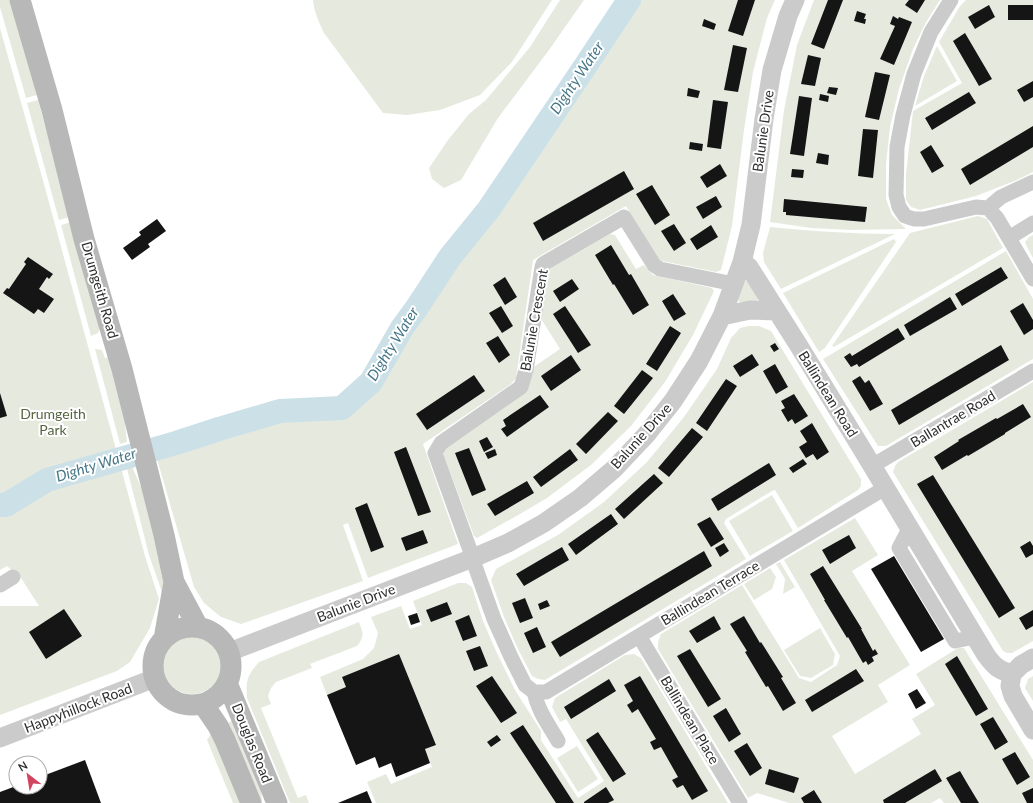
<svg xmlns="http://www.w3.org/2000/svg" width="1033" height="803" font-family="Lato,sans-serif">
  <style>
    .green { fill: #e6eade }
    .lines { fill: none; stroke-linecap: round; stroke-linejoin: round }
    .river { stroke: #cce0e8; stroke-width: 24 }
    .building { fill: #151515 }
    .minor { stroke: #cbcbcb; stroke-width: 15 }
    .tertiary { stroke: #cbcbcb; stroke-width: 19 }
    .secondary { stroke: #b8b8b8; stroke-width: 21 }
    .labels { text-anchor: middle; stroke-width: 4; stroke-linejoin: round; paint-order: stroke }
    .street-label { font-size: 14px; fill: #2e2e2e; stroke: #fff }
    .park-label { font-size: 14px; fill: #566541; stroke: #fff }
    .water-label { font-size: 15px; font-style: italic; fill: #467687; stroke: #fff }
  </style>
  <rect width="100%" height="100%" fill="#fff"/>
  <!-- green -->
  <path class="green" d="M0,0H10L37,95L26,98L0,7Z
    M313,0H552L512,62L480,95L440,110L407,115L383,113L324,33C319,22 314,12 313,0Z
    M560,0H584L549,50L498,118L461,180L444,188L432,179L429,168L448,140L469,114L486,100L530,47Z
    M629,0H775L767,18L753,72L744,130L732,226L721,270L716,272L662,261L657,258L626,206L533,260L516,378L511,384L423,444L458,544L368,578L348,523L343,525L363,581L241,624L221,617L204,603L194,587L155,452L305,410L342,408L371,382L402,328L418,306L450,257L489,209L584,68Z
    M814,0H940L925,24L913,49L899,89L890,127L886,165V199L892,215L906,229L852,230L811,228L770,222L784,110L797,45Z
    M966,0H1033V172L1017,180L976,196L920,210L911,207L906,200V174L913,111L962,83L939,42L960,6Z
    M0,28L44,184L145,556L159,599L150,628L130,662L117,671L0,715V606H39L21,578L7,566L0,570Z
    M937,46L957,81L915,106L924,76Z
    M38,100L70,217L59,220L27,103Z
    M978,216L987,219L1003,248L834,347L832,346L910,233Z
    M71,222L101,326L98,333L91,336L61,225Z
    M770,227C811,231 853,234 895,234L781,289L764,262L763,253Z
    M610,234L615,235L636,269L644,265L653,275L712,288L714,291L693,335L665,382L631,426L591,465L547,498L520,514L477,538L474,536L444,456V451L447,447L532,368L560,349L540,317L549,269Z
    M1033,235V258L1027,247L1025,242L1029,237Z
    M894,239L896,242L825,348L819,352L783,293Z
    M1006,251L1033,299V359L886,446H878L823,359Z
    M749,280L759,297L757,302H739L738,299L744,281Z
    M749,326H759L771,331L861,479V486L858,490L798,528L775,490L772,491L726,519L724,523L746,559L545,680L538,679L532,676L517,647L504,617L491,580L496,569L558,535L604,502L647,462L684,417L717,369L731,338L740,328Z
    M95,349L102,350L105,358L109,357L123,405L127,442L120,444Z
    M1033,382V641L1012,653H1007L1003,651L893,472L895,466L898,462Z
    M130,455L133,469L149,505L168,576L164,598L149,555L124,457Z
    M772,495L793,531L750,556L729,521Z
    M855,518L878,555L852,571L910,665L878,685L888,702L832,736L855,774L921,734L912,719L935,705L916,674L958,648H964L1033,760V803H944L940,798L931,803H789L757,793L748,798L658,649V642L661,634L742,585L799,678L811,682L837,665L840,656L784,560Z
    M780,562L795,587L783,594L785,579L776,564Z
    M770,568L776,577L772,589L754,600L744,584Z
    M458,583H466L472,587L483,621L496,651L515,690L541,731V740L578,798L604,781L566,719L560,722L552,707L555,698L625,655L634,654L641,658L728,803H376L367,782L386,774L391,784L432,767L425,749L436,745L399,654L342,677L346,687L327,695L320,677L363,659L374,648L378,633L371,617L401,606L410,629L422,625L413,601Z
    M359,622C363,633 365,636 357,646L310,664L312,668L276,682L271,688L268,696L271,704L261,708L298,798L306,795L309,803H290L247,698C246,679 247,676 259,662Z
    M820,628L835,654L833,665L811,678L800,676L784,650Z
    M162 664a30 30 0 1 1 60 0a30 30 0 1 1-60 0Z
    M1033,676V701L1025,688L1028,679Z
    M234,720L261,785L262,803H259L227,723Z
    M213,731L244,803H233L207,740Z
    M577,746L598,779L578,792L557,758Z"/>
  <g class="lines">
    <!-- river -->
    <path class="river" d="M0,505H6L47,480L176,443L219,429L280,411L342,408L371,382L402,328L418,306L450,257L489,209L584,68L629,0"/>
  </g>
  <!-- building -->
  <path class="building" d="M738,0H755L743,36L728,31Z
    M828,0H843L824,49L811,44Z
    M909,0H925L917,13L905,5Z
    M989,5L995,17L975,29L968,17Z
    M1008,5H1033V20H1008Z
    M857,11L866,14L864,19H866L865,24L854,21Z
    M893,16L898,19L899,17L912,22L894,65L880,59L895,26L890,24Z
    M704,19L716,24L714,30L702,26Z
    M965,33L992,79L979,86L953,41Z
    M733,45L747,48L738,92L724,90Z
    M808,55L821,58L815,86L801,84Z
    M875,72L890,75L879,120L865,117Z
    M1033,81V97L1024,102L1017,90Z
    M829,87L838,88L836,95L827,93Z
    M688,88L700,91L698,98L687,96Z
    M969,92L976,103L932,130L925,118Z
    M820,94L829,96L828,102L819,100Z
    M799,96L812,98L804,156L790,154Z
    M713,100L728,102L721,149L707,147Z
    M1033,126V147L970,185L961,169Z
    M863,129L878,130L873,178L858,176Z
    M690,142L703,144L702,151L689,149Z
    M931,145L944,166L932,173L920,152Z
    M818,153L829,155L828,165L816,163Z
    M720,164L727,176L707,188L700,177Z
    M792,169L804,170L803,178L791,177Z
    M624,171L634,189L543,241L533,223Z
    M652,185L670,215L655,225L636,194Z
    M716,196L722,207L703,219L696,207Z
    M784,199L867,207L865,222L786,215V212H783Z
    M157,219L166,231L148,244L150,247L132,260L123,248L141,235L139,232Z
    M674,224L686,243L674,251L661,231Z
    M711,225L718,237L697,250L690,239Z
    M611,245L629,275L631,274L649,305L633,315L614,284L613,285L595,255Z
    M28,257L53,274L49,279L47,277L39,289L54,299L44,313L38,309L34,314L3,293L7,288L9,289L26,264L24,262Z
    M1001,267L1008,278L962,306L955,294Z
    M505,277L517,297L505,305L493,285Z
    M572,279L579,289L560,302L553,291Z
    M673,294L686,314L674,321L662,301Z
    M950,297L957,309L910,336L904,325Z
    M1023,303L1033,320V329L1024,335L1010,311Z
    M501,306L513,326L502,333L489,313Z
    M565,306L591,345L578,353L553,314Z
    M670,326L681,333L657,371L646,364Z
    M898,328L905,339L859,367L857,364L851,367L844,357L850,353L852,356Z
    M498,336L510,355L499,363L486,343Z
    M775,343L779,349L774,352L770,346Z
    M1001,345L1009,360L899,425L891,410Z
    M752,354L759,365L740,377L733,366Z
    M571,355L581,370L551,391L541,376Z
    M775,364L788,387L776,394L763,371Z
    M642,370L653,378L624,414L614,406Z
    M474,375L485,391L427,430L416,414Z
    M860,376L865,383L869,380L883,404L870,411L852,381Z
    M726,379L737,386L707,431L696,423Z
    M0,393L7,416L0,418Z
    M794,394L808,416L795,424L792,419L788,422L781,410L785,408L781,401Z
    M540,395L549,407L507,437L501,429L506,426L503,420Z
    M1023,404L1031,417L1005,433V434L968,456L967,455L942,470L934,457L959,441L958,440L996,418L997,419Z
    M608,412L618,421L586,454L576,444Z
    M812,423L829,452L817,460L813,454L806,458L799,447L807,442L800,431Z
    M692,428L703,437L669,477L658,468Z
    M487,437L493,447L484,452L479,441Z
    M406,447L431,512L418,516L394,452Z
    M469,448L486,490L472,496L455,453Z
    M495,449L497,455L488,459L485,453Z
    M570,449L578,460L541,487L533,477Z
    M803,459L807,464L793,473L789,468Z
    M769,463L776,475L718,511L711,499Z
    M654,474L663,483L624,519L615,509Z
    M933,475L1015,608L999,618L917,484Z
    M527,481L534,493L495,516L487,504Z
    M367,503L384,547L371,552L355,508Z
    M611,514L618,524L576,555L568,544Z
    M710,517L724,539L711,547L697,524Z
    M423,530L428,543L406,551L401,538Z
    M849,535L856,548L830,564L822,550Z
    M1030,541L1033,546V554L1026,558L1020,547Z
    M724,543L729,551L720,557L715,548Z
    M562,547L569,560L524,586L516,574Z
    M704,551L712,566L560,657L551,642Z
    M894,556L944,639L921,652L871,569Z
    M823,566L862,629H861L873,651L875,649L878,654L872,657L874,661L868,665L866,661L863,663L848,637L847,638L824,600H825L810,574Z
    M525,598L533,618L520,623L512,603Z
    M547,600L550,606L540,610L538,604Z
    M447,602L452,614L431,622L426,610Z
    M64,609L82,636L46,659L29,632Z
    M1033,610V626L1026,630L1019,618Z
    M417,613L420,622L411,625L408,616Z
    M469,615L477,636L463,641L455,621Z
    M714,616L721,629L697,643L689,631Z
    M744,616L760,643L761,642L783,677L781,678L796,703L783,711L768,686L766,687L745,652L747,651L730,624Z
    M537,627L546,647L533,653L524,633Z
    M480,646L488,666L474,671L466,651Z
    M690,649L721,699L708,707L677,656Z
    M399,654L436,745L425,749L430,763L396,777L391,763L379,768L375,757L356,765L327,695L346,687L342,677Z
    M957,656L988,709L976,716L945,664Z
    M856,669L864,681L812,712L805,700Z
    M492,676L517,713L501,723L476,686Z
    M640,676L708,791L692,800L683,785L677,788L672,780L678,777L661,747L654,750L650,742L656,739L638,709L632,713L627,705L633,701L624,685Z
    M609,679L616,691L571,719L564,707Z
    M917,689L926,703L916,709L908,694Z
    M726,708L741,734L729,742L713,716Z
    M993,717L1008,742L995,750L980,724Z
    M523,725L550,766L574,803H556L537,774L510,733Z
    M598,732L626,774L613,782L586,740Z
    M497,735L501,740L491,747L487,742Z
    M747,743L762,768L750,776L734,751Z
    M1015,752L1030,777L1017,785L1002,759Z
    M85,760L101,803H0V792L16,786V787H40V777Z
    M769,769L799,778L794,793L765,784Z
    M935,769L942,781L905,803H884L883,800Z
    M960,771L967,783L979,803H961L946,778Z
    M606,787L614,800L608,803H584V802Z
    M1033,788V803H1027L1022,793Z
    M814,790L822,803H804L801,798Z
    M367,791L372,803H338Z"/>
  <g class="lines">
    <!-- minor -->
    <path class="minor" d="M951,0L931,32L914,74L903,115L897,147L896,195L899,207L905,216L914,219H924L976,207L988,208L997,218L1033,279
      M988,208L1001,197L1033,182
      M1009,238L1033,223
      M734,284L660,269L654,265L624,217L543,264L542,267L526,370L521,387L441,443L435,453L470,550L475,566L494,619L511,657L525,685L534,692H546L885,488
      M872,466L1033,371
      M909,529L899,548L955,641L975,637
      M0,585L13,577
      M639,636L740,803
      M534,692C538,711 549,725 558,741"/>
    <!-- tertiary -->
    <path class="tertiary" d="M742,262L749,267L799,346L862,449L986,655C994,666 998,670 1012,674
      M722,316L750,310L776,311
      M229,652L473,558L508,543L544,523L580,498L614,469L646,435L673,401L699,361L722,316L742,262L751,225L764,119L772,70L788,16L795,0
      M1012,674L1010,686L1013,696L1033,730
      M1012,674L1021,665L1033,658
      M0,738L155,678"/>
    <!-- secondary -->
    <path class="secondary" d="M20,0L52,110L84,239L122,369L164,535L174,582L198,627
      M153 666a39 39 0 1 1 78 0a39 39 0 1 1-78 0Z
      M164,639L174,582
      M227,683L277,803
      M203,704L218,726L225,740L251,803"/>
  </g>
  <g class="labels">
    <!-- street labels -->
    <g class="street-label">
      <text transform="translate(763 131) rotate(-82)" y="5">Balunie Drive</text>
      <text transform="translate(100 290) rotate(74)" y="5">Drumgeith Road</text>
      <text transform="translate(534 320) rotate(-80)" y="5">Balunie Crescent</text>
      <text transform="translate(828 394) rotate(58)" y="5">Ballindean Road</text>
      <text transform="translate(953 419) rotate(-31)" y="5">Ballantrae Road</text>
      <text transform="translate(641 436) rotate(-48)" y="5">Balunie Drive</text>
      <text transform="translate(710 593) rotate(-31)" y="5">Ballindean Terrace</text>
      <text transform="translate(356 603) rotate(-21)" y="5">Balunie Drive</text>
      <text transform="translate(78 708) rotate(-21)" y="5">Happyhillock Road</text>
      <text transform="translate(690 720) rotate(59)" y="5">Ballindean Place</text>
      <text transform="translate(252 743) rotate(68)" y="5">Douglas Road</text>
    </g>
    <!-- park labels -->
    <g class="park-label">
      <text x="53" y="419">Drumgeith<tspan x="53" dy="16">Park</tspan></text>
    </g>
    <!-- water labels -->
    <g class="water-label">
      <text transform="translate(577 78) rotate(-56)" y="5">Dighty Water</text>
      <text transform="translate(393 344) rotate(-58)" y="5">Dighty Water</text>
      <text transform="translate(96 465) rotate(-17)" y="5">Dighty Water</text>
    </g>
  </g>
  <!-- north arrow -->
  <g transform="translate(28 775) rotate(329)"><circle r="19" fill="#ffffff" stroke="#ababab"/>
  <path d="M0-3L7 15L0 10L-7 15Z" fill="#d14561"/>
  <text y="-6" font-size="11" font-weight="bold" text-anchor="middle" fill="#2e2e2e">N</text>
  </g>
</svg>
